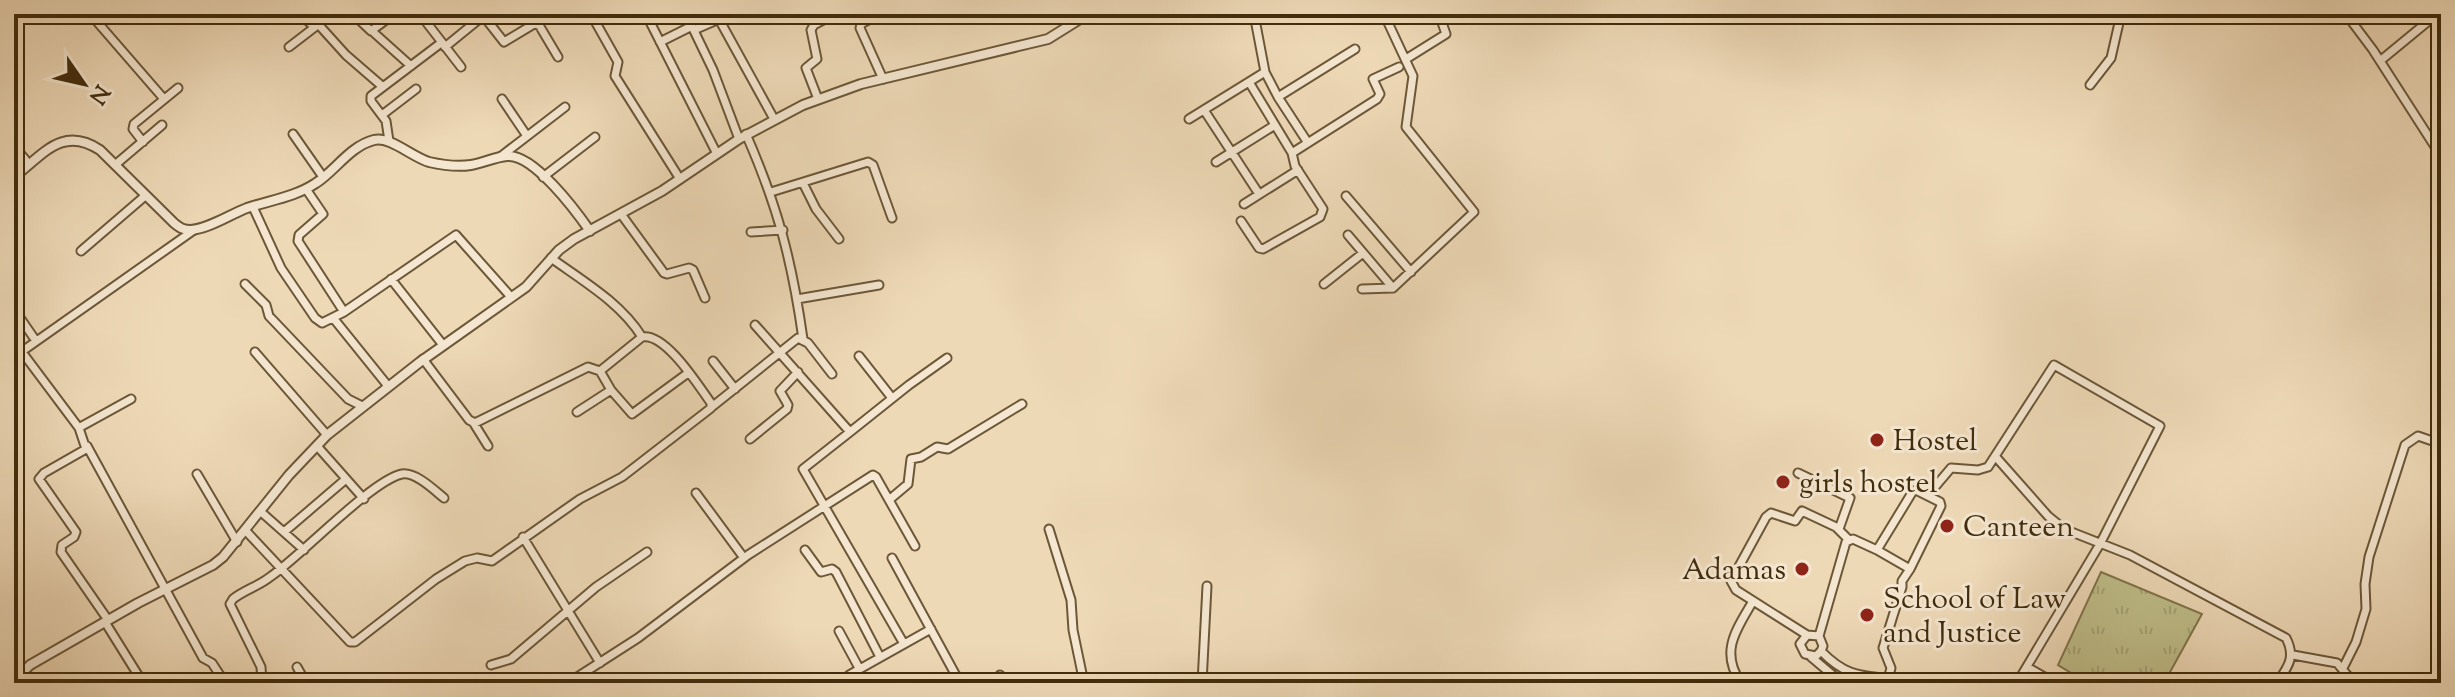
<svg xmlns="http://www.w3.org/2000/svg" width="2455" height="697" font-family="'Sorts Mill Goudy',serif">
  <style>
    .park { fill: url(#park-tufts); stroke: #80754b; stroke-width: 2 }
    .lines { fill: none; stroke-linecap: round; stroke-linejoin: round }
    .minor-casing { stroke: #6c5737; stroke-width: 11 }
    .tertiary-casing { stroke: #6c5737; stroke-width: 12 }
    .minor { stroke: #f4e6d0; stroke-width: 7 }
    .tertiary { stroke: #f4e6d0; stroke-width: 8 }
    .poi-dot { fill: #8f2418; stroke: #f4e6d0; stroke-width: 3 }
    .labels { text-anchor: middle; stroke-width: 6; stroke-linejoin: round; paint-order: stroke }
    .poi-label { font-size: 30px; fill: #412c0c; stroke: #f4e6d0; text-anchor: start }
  </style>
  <defs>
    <pattern id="park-tufts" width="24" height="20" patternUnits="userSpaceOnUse" patternTransform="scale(2)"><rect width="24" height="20" fill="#bfbe8a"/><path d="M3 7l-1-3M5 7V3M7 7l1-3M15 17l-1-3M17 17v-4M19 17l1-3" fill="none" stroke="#a5a376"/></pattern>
  </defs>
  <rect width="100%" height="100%" fill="#eed9b7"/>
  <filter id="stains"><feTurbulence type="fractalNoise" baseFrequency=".0025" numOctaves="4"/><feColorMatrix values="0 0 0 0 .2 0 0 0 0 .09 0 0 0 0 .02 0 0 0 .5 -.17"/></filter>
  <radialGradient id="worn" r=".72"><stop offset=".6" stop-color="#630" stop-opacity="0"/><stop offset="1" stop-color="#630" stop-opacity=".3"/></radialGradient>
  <!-- park -->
  <path class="park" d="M2101,572L2202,614L2164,683H2088L2058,665Z"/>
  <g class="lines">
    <defs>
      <path id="minor" d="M299,14L315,27L332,14
        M353,14L371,31L394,14
        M420,14L461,67
        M482,14L504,42L534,24L539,25L558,57
        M591,14L618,62L615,76L680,179
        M646,14L717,154
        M686,14L713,70L739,139
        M880,14L861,24L860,28L883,79
        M2346,14L2373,50L2441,156
        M92,16L164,99
        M318,24L346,55L383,87
        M694,30L717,20L720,21L774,119
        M372,31L411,66
        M660,42L692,26
        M289,47L315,27
        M445,47L483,16
        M1406,59L1446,34L1439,14
        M2380,61L2437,14
        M1265,72L1278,97
        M1249,82L1292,153L1377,99L1380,94L1373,79L1399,67
        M2090,85L2111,58L2121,14
        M502,99L527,136
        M818,99L806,68L817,59L811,30L814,25L835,14
        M1204,110L1259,194
        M382,115L416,89
        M1189,119L1265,72L1254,14
        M293,134L323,177
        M746,134C778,207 792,261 803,339
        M389,141L386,121L371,101V96L441,43
        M143,142L133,129L134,124L178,88
        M1308,143L1278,97L1355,49
        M14,146L29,164
        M500,157L565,107
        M1216,162L1275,125
        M115,165L162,125
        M543,177L595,137
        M803,183L816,209L839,239
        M306,189L323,214L299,235L298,241L344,312
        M771,192L868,162L873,165L892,218
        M1346,196L1411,272
        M1244,204L1298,170
        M253,207L281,268L315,318L322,323L344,312L456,235L511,297
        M621,214L664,273L667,274L689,268L693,270L705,298
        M1241,221L1259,248L1263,249L1320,217L1323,209L1295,166L1292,153
        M751,232L783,230
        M1348,235L1393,288
        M81,251L145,196
        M391,279L443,345
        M245,284L266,305L269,316L348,399L362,406
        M1324,284L1363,253
        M1362,289L1393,288L1474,212L1406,127L1413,76L1384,14
        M797,299L879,285
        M14,309L36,341
        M334,319L388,386
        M755,325L850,432L909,385L947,358
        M642,337L600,371L611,390L632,414L688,373
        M22,352L79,428
        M255,352L327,435
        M859,356L892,398
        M14,357L194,230
        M423,359L469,420L475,423L588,367L600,371
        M713,361L735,389
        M713,406L798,338L808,343L832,374
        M577,412L611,390
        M473,422L488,446
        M850,432L803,469L904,644
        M750,439L787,409L788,405L780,391L798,372
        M87,446L203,658L212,663L225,683
        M317,446L364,499
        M1995,456L2048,516L2064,529L2130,555L2286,638C2296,657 2288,667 2277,683
        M1798,473L1850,498L1839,529
        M197,474L237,542
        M696,493L744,558
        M889,500L908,484L911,459L921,457L937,447L948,449L1022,404
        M260,511L304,550
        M1049,529L1071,600L1073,630L1084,683
        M246,531L350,642H355L436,579L465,561L477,558L492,561L580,499L622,477L711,408V403C698,385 665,332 642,337C621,303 583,281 551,258
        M284,532L346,479
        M523,537L600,663
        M1849,540L1836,527L1802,511L1795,521L1771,513L1766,517L1731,581L1736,590L1807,635L1819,636L1823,646L1821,651C1854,685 1871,672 1912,683
        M805,550L821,572L832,569L836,572L880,657
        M1877,550L1910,569L1902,581V587L1883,648L1891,668L1887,683
        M892,558L960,683
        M1910,569L1941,506L1940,502L1918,491
        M108,620L61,552L62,545L74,537L76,532L39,479L44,473L86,449L79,428L82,426L131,399
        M105,622L143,683
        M839,631L859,668
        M1807,635L1800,644L1805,654L1816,656L1821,651
        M1819,636L1846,542L1853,539L1877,550L1913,491L1934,488L1951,468L1978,470L1988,467L2054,365L2160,426L2100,544L2017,683
        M2293,655L2337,663L2348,676L2360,683
        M1810,656L1836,678L1849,683
        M491,665L511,659L596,587L647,552
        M297,667L306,683
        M2027,667L2055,683
        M2343,668L2356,642L2366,609L2365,584L2369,557L2405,445L2418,436L2441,444
        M849,675L931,629
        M1000,675L1003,683
        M262,683L261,667L230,604L233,599C244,590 259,586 270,577C300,557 372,480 402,474C416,472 434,490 444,498
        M419,683L424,679
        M568,683L638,638L748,555L873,475L876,477L915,546
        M1202,683L1207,586
        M1741,683C1719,651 1737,629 1753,601
        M2382,683H2393"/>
      <path id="tertiary" d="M14,177C43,155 62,125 100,150L174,223C180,228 183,230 191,230C210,228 229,215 247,208C271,200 295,197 316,183C335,171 350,146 374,140C390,136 412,157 429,162C442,165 458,167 471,165C483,163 495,157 507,156C533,153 576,211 590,231
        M20,683L19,676L30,665L138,603L213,565L223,557L289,475L327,435L420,362L526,287L559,250L574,239L662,191L739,139L803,105L861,84L1048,39L1088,14"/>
    </defs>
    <!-- minor casing -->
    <use href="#minor" class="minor-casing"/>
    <!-- tertiary casing -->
    <use href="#tertiary" class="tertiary-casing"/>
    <!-- minor -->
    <use href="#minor" class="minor"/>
    <!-- tertiary -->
    <use href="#tertiary" class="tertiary"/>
  </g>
  <!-- markers -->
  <g class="poi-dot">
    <circle cx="1877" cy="440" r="8"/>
    <circle cx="1783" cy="482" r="8"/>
    <circle cx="1947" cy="526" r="8"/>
    <circle cx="1802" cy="569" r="8"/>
    <circle cx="1867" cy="615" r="8"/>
  </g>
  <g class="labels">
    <!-- poi labels -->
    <g class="poi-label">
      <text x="1893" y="450">Hostel</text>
      <text x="1799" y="492">girls hostel</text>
      <text x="1963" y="536">Canteen</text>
      <text x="1786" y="579" text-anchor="end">Adamas</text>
      <text x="1883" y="608">School of Law<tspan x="1883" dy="34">and Justice</tspan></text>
    </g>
  </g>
  <!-- margin -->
  <rect width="2455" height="697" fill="none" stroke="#eed9b7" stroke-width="48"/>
  <rect x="16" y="16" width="2423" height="665" fill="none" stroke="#412c0c" stroke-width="4"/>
  <rect x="24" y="24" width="2407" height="649" fill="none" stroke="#412c0c" stroke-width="2"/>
  <!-- north arrow -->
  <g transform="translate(84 84) rotate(124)" stroke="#f4e6d0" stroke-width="6" paint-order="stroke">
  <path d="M0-6L14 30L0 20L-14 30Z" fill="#412c0c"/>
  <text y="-12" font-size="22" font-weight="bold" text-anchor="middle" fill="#412c0c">N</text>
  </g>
  <rect width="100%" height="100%" filter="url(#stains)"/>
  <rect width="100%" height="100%" fill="url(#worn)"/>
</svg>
